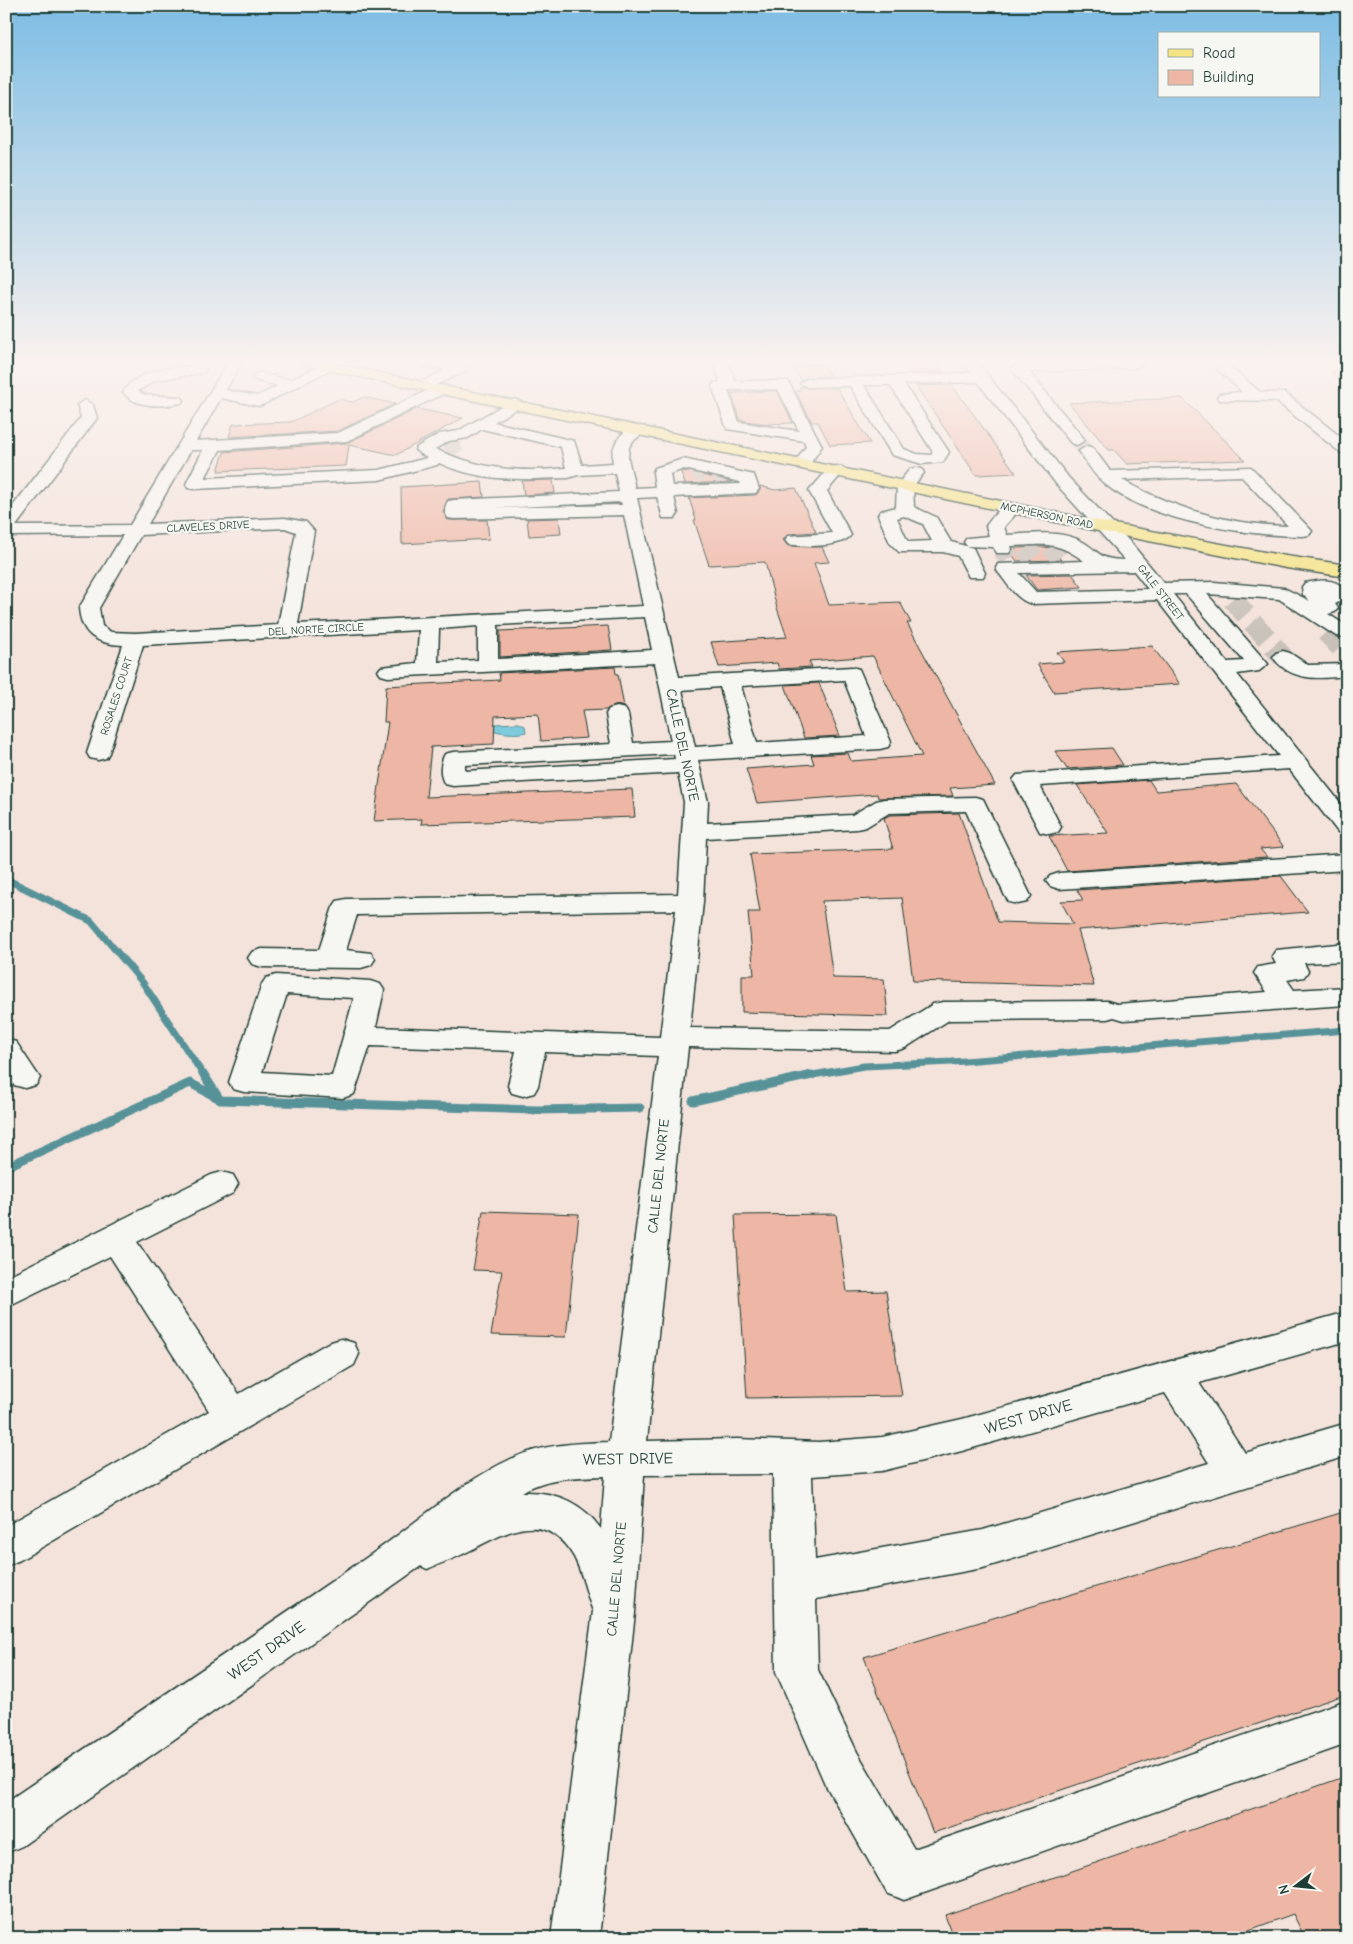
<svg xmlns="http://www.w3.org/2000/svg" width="1353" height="1944" font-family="'Comic Neue',sans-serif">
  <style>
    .water { fill: #7ecbdd; stroke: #589299 }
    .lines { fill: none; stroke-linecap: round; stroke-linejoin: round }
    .stream-far1 { stroke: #589299; stroke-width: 7 }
    .stream { stroke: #589299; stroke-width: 9 }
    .building { fill: #eeb6a4; stroke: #1f3d34 }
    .minor-tunnel-far1 { stroke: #c9c2ba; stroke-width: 16; stroke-dasharray: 16 8; stroke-linecap: butt }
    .minor-tunnel { stroke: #c9c2ba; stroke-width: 21; stroke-dasharray: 21 10; stroke-linecap: butt }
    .minor-casing { stroke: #1f3d34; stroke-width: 3 }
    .major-casing { stroke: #1f3d34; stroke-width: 3 }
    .minor { fill: #f6f6f2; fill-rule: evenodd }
    .major { fill: #f4e382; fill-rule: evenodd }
    .labels { text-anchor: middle; stroke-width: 4.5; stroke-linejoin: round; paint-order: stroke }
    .far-street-label { font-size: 11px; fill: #1f3d34; stroke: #f6f6f2 }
    .street-label { font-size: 14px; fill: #1f3d34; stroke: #f6f6f2 }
    .near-street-label { font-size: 16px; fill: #1f3d34; stroke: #f6f6f2 }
  </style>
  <rect width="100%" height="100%" fill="#f4e3db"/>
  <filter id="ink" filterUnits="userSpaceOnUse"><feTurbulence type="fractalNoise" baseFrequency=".02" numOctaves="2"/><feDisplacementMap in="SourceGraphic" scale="10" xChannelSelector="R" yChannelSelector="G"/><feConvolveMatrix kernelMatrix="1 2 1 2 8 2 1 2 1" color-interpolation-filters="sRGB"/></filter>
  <g filter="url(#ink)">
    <!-- water -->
    <path class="water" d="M519,723L525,726L526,732C518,735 498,733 490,729L494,724Z"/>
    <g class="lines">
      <!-- stream-far1 -->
      <path class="stream-far1" d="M6,879L91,921L143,983L204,1076
        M807,1076L864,1066L952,1062L1347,1030"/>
      <!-- stream -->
      <path class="stream" d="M204,1075L220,1100L537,1110L640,1108
        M693,1101L812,1075
        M6,1167L190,1083L220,1099"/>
    </g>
    <!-- building -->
    <path class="building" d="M900,362H935L943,372L908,373Z
      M823,364L830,376L807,377L801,380L792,365Z
      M952,385L1016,473L976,475L916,386Z
      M799,387L837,388L870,443L830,445L818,422H812L795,391L801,390Z
      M777,391L793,423L766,424L740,420L731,393Z
      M364,397L395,404L338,431L229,437L233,424L291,422L339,399L353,402Z
      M1182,398L1245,460L1127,464L1114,450H1109L1069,403Z
      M417,409L463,418L396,455L349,445L346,466L218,471L224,452L347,443Z
      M684,471L733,482L685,484L681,472Z
      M553,480L555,493L524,495L522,481Z
      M482,482L484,497L448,499L443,512L448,520H487L489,539L402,544L401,487Z
      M760,486L775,490L796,488L816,532L788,534L783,540L788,546L822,547L829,562L814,563L829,605L900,602L911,623H907L995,785L950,788L953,796L878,798L877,794L757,803L746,769L814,764L811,755L848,753L851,761L922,756L873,656L809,661L812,667L779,669L777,663L719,667L711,642L787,637L777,608L765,562L709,565L694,520H696L689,498L756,495L760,490Z
      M559,518L561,534L529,536L527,519Z
      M1042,547L1052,548L1061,560L1017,561L1011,553L1014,548Z
      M1072,574L1082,587L1037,590L1026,575Z
      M608,626L612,650L500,657V631Z
      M1152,646L1180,684L1054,692L1037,664L1064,662L1057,652Z
      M615,667L616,674H618L624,707L617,705L606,710L582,711L587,738L541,741L538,714L495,716L494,744L431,747L426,797L632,789L635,817L421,824L422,819L374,821L388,722H384L386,686L500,680L499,673Z
      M819,683L840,736L804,738L785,685Z
      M1112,748L1123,765L1067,769L1055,751Z
      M1149,780L1156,791L1236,784L1284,847L1260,849L1267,857L1067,871L1049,836L1108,833L1077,785Z
      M959,813L998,922L1073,924L1061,901L1083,900L1077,890L1281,876L1308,912L1078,930L1094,986L913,981L902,898L822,901L833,978L884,979L888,1016L742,1012V975H754L748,912H760L750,854L893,849L884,818L890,815Z
      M483,1211L579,1214L566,1337L491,1335L502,1271L473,1270Z
      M836,1214L847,1292L886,1291L902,1396L747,1398L735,1215Z
      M1347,1511V1694L933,1833L864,1657Z
      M1347,1776V1938H1305L1293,1914L1227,1938H953L945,1915Z"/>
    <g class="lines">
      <!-- minor-tunnel-far1 -->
      <path class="minor-tunnel-far1" d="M1077,440L1087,451
        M446,451L459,443
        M694,478L700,473
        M716,483L722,478"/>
      <!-- minor-tunnel -->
      <path class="minor-tunnel" d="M1052,546L1060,557
        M1026,548L1033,558
        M1003,549L1009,559
        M1232,599L1283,657
        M1326,632L1347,654"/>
      <defs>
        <path id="minor" d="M228,362H242L226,390L257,396L278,386L255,380L253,377L255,374L260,373L290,380L325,363L330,362L337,366L264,404L259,406L221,398L196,441L338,433L437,386H447L449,389L447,392L347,441L220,450L205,478L379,470L427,458L415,450L417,447L439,434L458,431L514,399L519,401L522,404L519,407L494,422L574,441L582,465L613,463C609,445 625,422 646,427L648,430L633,441L629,447L628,458L635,488L655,487L653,472L655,468L683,459L754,475L759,489L756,493L674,497L678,514L675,518H663L657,497L637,498L679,677L852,667L859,669L891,742L888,747L880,749L698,760L708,802L707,823L852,815L876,801L884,799L975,797L983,799L1031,896L1027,902L1018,904L1009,902L1005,896L966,811L889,813L866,827L857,829L706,838L703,902L690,1028L890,1031L933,1004L943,1002L1107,1001L1117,1004L1267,992L1254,973L1258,967L1276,964L1272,956L1276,950L1347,943V961L1304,963L1308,971L1304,977L1287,980L1294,990L1347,987V1005L1124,1020L1114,1017L1107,1019L949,1020L905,1048L895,1051L688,1047L647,1441L737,1439L819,1442L882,1437L962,1419L1347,1312V1341L1199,1383L1245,1453L1347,1423V1456L983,1568L816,1599L818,1670L857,1752L914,1849L1347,1700V1744L904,1900L887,1893L825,1784L776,1672L773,1474L644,1475L635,1613L599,1938H551L593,1611C586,1594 583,1574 574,1557C545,1508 508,1531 469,1551C456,1558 441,1563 427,1569L421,1566L22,1846L6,1853V1802C125,1722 244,1641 363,1560C413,1527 458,1483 513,1458C543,1444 577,1443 609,1442L658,1056L545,1052L538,1086L534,1093L523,1096L512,1093L508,1086L516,1051L370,1046L354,1094L343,1098L244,1092L233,1089L229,1082L262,984L266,978L276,975L370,981L380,984L384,990L376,1027L660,1037L676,910L357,915L346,950L371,953L375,959L371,965L361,968L262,967L252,964L248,958L252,952L262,949L319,950L333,907L337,901L346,899L678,894L684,802L678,773L453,786L445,784C439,776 440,762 445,754L453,752L611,744L606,714L609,709L617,707L625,709L628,714L633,743L671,741L655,663L388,677L381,675L378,671L381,667L417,663L419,630L143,645L109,753L106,758L98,760L90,758L87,753L123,645C97,644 81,635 79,608L123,535L6,536V515L81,418L77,405L85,400L93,405L97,418L16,526L130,525ZM482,429L561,447L566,468C518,473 480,469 435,449L449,441L468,438ZM191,450H203L186,484L188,488L194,489L379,480L437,465L439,463C483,483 521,479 568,478L578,475L615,473L619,492L454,500L448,501C444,507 444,512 448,518L454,519L624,515L643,606L298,624L314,531L306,522L285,518L148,524ZM684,469L740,482L741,484L672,486L670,474ZM621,502L622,505L496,508ZM285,528L296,532L278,625L135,633L111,632L102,626L99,608L141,535ZM645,617L652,650L498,659V625ZM478,626V660L438,662L439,629ZM844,680L866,736L757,743L741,686ZM720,687L735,744L695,747L682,690ZM674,754L675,759L465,771V765ZM287,994L354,998L332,1076L262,1072ZM1165,1393L1209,1463L983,1530L815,1560L812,1476L882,1471L962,1451ZM605,1476L601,1529C582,1502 555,1491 522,1492C548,1477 576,1477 605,1476Z
          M418,362H444L465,366L467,369L465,372L424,390L417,386L419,383L445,370L420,365Z
          M714,362H728L735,381H788L822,446L808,467H796L794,464L806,446L804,441L727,429L712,386L714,383L720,382ZM778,389L799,431L739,422L728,390Z
          M963,362H977L1069,478L1131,543L1164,583L1214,582L1284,588L1310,601L1303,595L1302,587L1305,583C1319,580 1335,577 1345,590C1344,598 1343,601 1335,604L1338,608L1335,612L1328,614L1347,626V637L1336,636L1279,599L1207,594L1268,664L1259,671L1237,674L1347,811V834L1338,832L1289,769L1040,786L1061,827L1058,832L1049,834L1040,832L1013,780L1017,775L1279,756L1157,600L1032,604C1016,600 1008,584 998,572L996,568L998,564L1084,561C1055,540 1045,545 1011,546L1012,549L1009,553H997L993,547L967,546L964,542L967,538L989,536L986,526C994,515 1004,501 1018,504L1021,508L1004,527L1007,535C1029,534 1056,530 1077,539C1100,549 1095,560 1125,560L1057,485L978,382L904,384L949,452L943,462L922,464L892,455L850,386L807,387L800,383L807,379L971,373ZM864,385H890L933,452L931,455L917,454L904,449ZM1134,571L1148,589L1036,592L1019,573ZM1173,594H1186L1244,661L1227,662Z
          M1080,362H1141L1143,364L1136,368L1029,372L1085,440L1077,445L1071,443L1011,368L1018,364Z
          M1224,365L1229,366L1260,392L1285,393L1347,442V455L1341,453L1276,401L1220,400L1217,397L1220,394L1242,392L1217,369Z
          M199,366L206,370L204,373L156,380L138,391L145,395L181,397L184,400L181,403C164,407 134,408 123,392C139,368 172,367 199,366Z
          M1340,369L1347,370V383L1342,382L1333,373Z
          M1087,446L1093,448L1110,471L1251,467L1312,531L1309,535L1303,536C1247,536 1149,521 1105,484C1094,476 1087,462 1079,451ZM1241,476L1288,526C1229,525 1173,508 1122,480Z
          M836,466L842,467L844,471L827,491L851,535C842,548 802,547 788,544L785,540L788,536L832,533L809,491L830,467Z
          M916,468L922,469L924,473L913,486L914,507L936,517L951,542L973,548L985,573L983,577H969L958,556L943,552H899L890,543L878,515L881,511L896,507L897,485L910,469ZM904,516L923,524L932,541L909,542L907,540L897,518Z
          M1283,651L1290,653L1308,665L1347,664V676C1320,679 1290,682 1273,657L1276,653Z
          M1347,854V870L1059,889L1050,886L1046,881L1050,876L1059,873Z
          M6,1039L16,1042L40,1078L36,1085L25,1088L14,1085L6,1073Z
          M222,1172L233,1175L238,1184L233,1193L137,1242L239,1394L328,1343L341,1339L354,1343L359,1354L354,1365L20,1560L6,1566V1526L209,1411L110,1256L6,1307V1277L211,1175Z"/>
        <path id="major" d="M301,362H327L1103,522L1286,556L1347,565V577L1286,568L1103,532L308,366Z"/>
      </defs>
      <!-- minor casing -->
      <use href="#minor" class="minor-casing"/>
      <!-- major casing -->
      <use href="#major" class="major-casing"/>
      <!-- minor -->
      <use href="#minor" class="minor"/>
      <!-- major -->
      <use href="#major" class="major"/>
    </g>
  </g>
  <!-- sky -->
  <linearGradient id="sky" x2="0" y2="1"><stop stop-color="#7dbde4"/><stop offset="0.57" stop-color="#faf2ef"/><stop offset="1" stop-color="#faf2ef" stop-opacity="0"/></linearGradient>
  <rect width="1353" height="634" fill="url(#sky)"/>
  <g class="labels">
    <!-- far-street labels -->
    <g class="far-street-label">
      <text transform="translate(1047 515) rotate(12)" y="4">MCPHERSON ROAD</text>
      <text transform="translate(208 526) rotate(-3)" y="4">CLAVELES DRIVE</text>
      <text transform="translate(1161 592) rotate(52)" y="4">GALE STREET</text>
      <text transform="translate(316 629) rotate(-3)" y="4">DEL NORTE CIRCLE</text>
      <text transform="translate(116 696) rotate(-72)" y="4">ROSALES COURT</text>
    </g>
    <!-- street labels -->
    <g class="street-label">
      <text transform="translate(683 745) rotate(78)" y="5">CALLE DEL NORTE</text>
      <text transform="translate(658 1176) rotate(-84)" y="5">CALLE DEL NORTE</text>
      <text transform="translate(616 1579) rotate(-85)" y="5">CALLE DEL NORTE</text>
    </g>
    <!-- near-street labels -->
    <g class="near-street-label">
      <text transform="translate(1028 1416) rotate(-16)" y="6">WEST DRIVE</text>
      <text transform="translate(628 1458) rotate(-1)" y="6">WEST DRIVE</text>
      <text transform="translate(266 1650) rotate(-35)" y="6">WEST DRIVE</text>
    </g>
  </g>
  <!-- margin -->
  <rect width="1353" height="1944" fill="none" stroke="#f6f6f2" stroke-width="25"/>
  <rect x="12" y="12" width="1328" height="1919" fill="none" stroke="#1f3d34" stroke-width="2" filter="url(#ink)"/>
  <!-- legend -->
  <rect x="1158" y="32" width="162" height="65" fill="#f6f6f2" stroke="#a0aca6"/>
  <rect x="1168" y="49" width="25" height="8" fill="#f4e382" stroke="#a0aca6"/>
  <text x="1203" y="58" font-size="15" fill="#1f3d34">Road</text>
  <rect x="1168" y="70" width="25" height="15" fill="#eeb6a4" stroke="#a0aca6"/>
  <text x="1203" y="82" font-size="15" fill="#1f3d34">Building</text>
  <!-- north arrow -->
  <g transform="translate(1296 1886) rotate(254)" stroke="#f6f6f2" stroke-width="4" paint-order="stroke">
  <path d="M0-4L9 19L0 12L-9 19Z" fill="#1f3d34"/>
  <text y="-8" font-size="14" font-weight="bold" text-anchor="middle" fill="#1f3d34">N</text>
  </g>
</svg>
